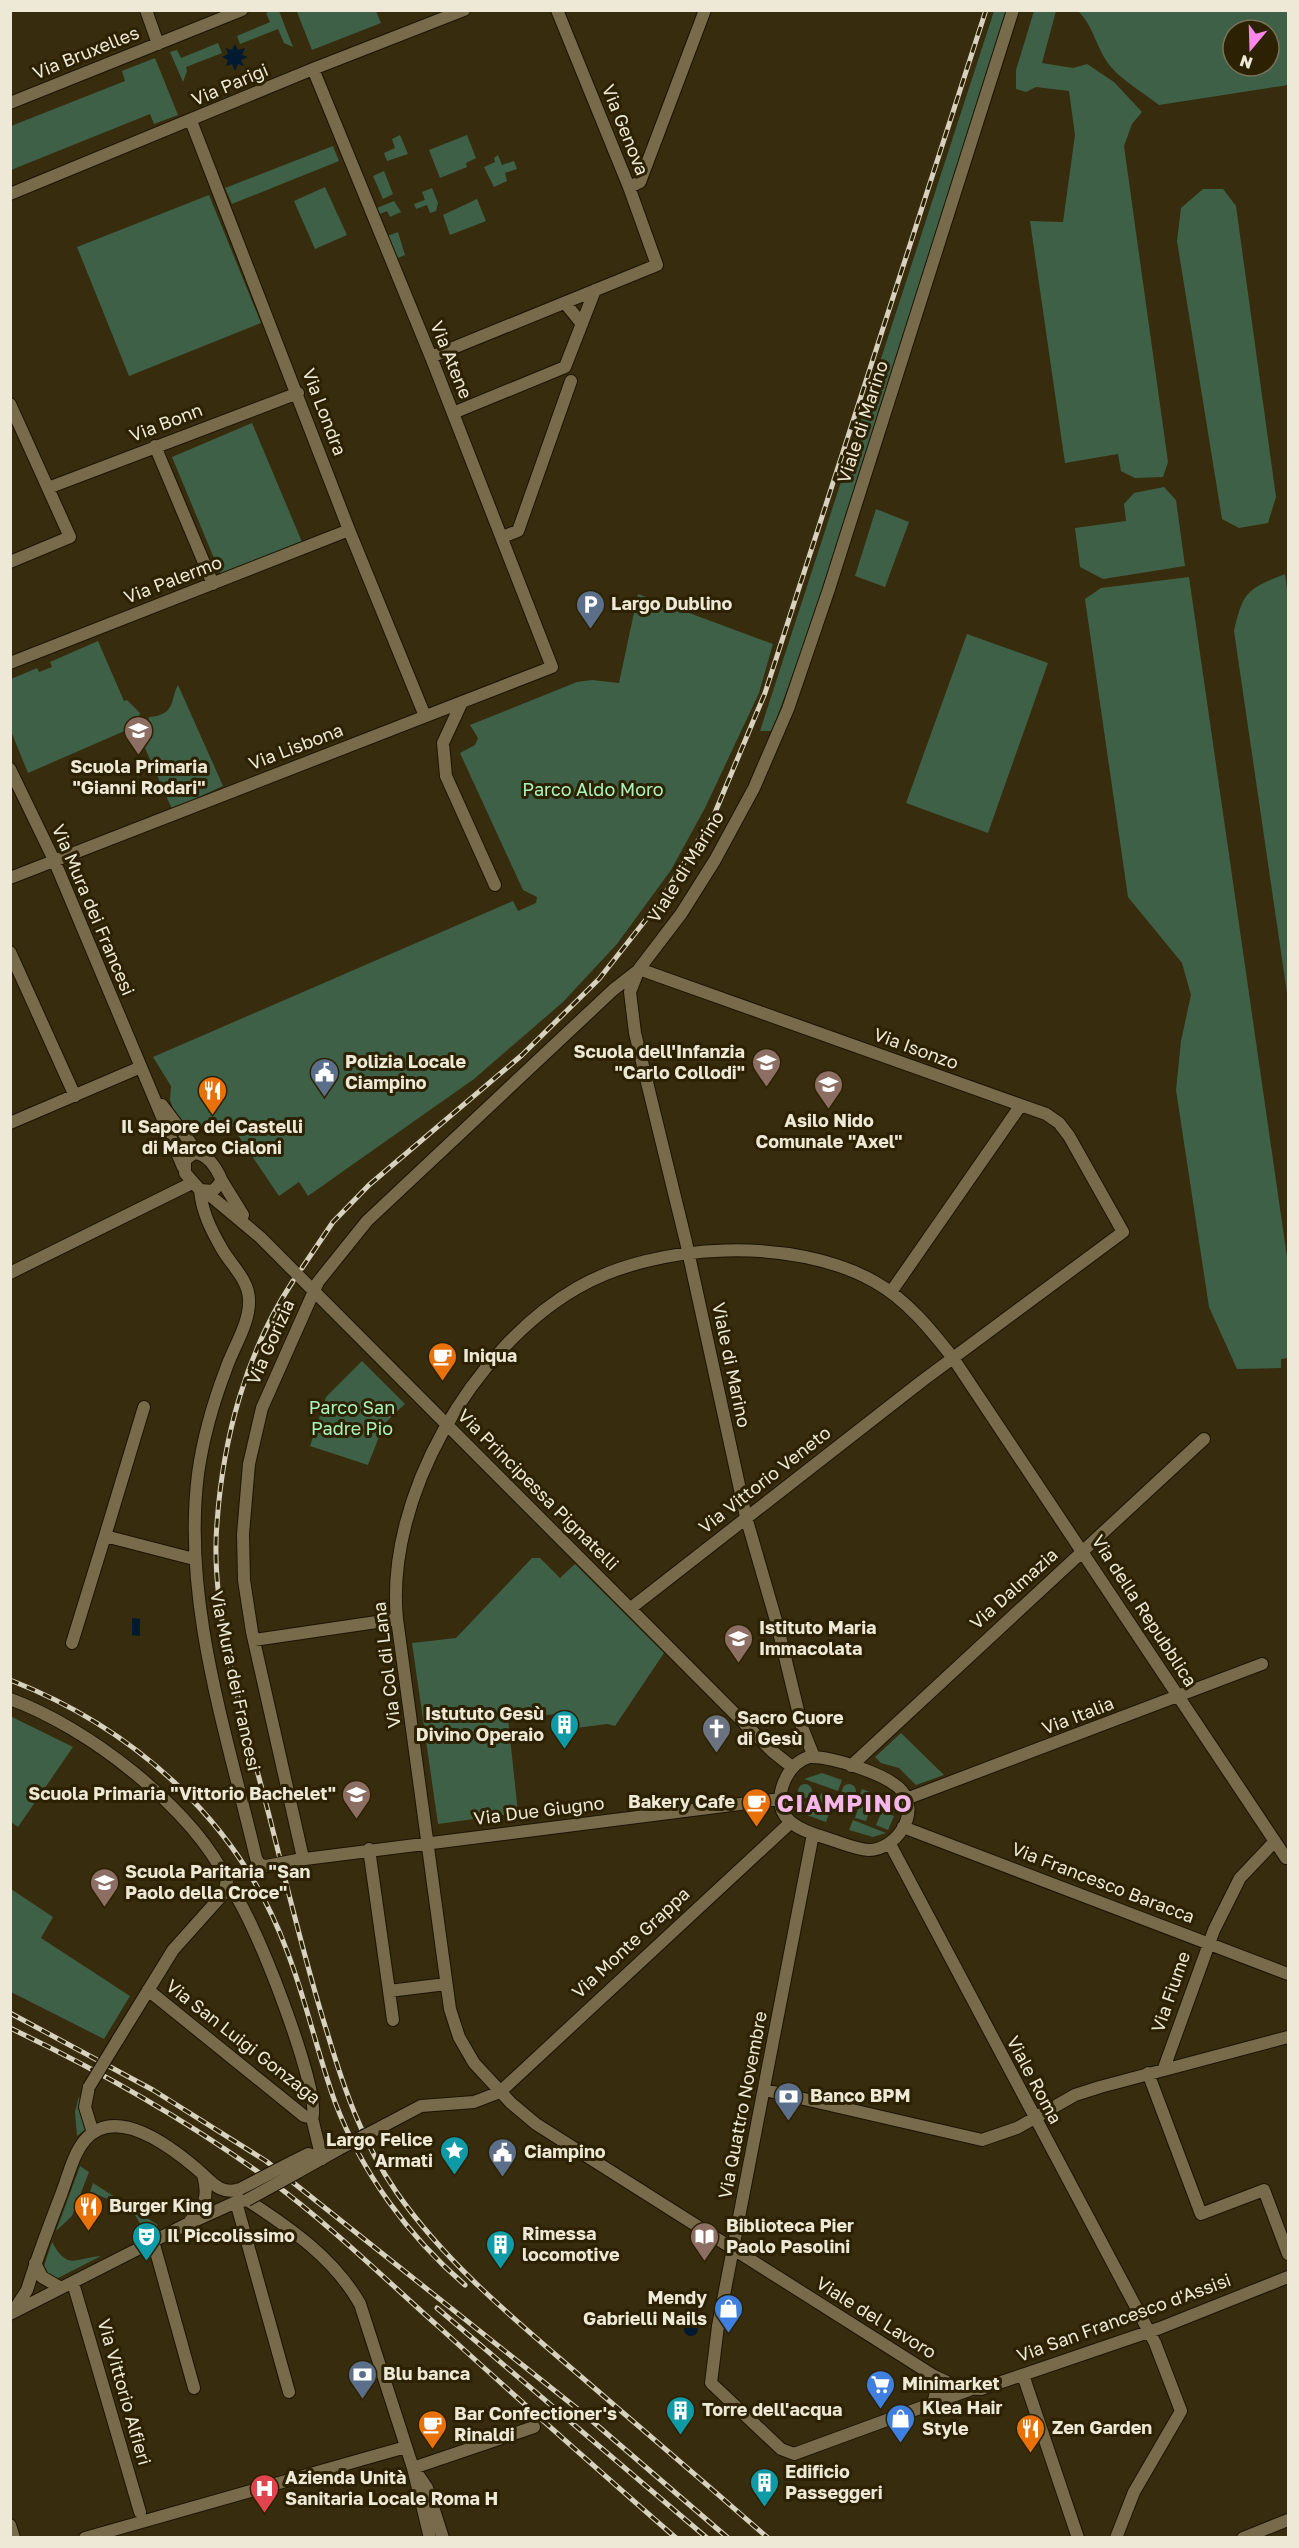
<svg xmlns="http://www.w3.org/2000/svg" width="1299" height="2548" font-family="'Golos Text',sans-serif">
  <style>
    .green { fill: #3e6047; fill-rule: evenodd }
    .water { fill: #001a32 }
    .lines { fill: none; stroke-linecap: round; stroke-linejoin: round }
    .minor-casing { stroke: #1c1401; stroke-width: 14 }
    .minor { stroke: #776b4b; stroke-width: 12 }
    .rail-casing { stroke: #d7d1bd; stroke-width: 5 }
    .rail { stroke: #2c2203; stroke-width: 3; stroke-dasharray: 9; stroke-linecap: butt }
    .minor-bridge-casing { stroke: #1c1401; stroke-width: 14; stroke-linecap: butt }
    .minor-bridge { stroke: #776b4b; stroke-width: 12 }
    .labels { text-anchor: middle; stroke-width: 6; stroke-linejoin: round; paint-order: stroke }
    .street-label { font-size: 18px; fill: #eee8d6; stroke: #2c2203 }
    .poi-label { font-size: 18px; font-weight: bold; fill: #eee8d6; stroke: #2c2203; text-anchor: start }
    .park-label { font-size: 18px; fill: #abf3bd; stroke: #2c2203 }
    .district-label { font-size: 24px; font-weight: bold; letter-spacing: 1.5px; fill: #f5b6ea; stroke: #2c2203 }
  </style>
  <rect width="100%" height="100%" fill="#372c0d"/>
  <!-- green -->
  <path class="green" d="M273,10L279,11L293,47L284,43L278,29L240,44L237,36L270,22L266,13Z
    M300,11H376L381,23L312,50L297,12Z
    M994,11H1009L827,580L772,731H760Z
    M1034,11H1056L1042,63L1073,68L1087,64L1114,82L1142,112L1132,124L1124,146L1168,462L1163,477L1135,478L1121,471L1118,454L1065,463L1030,221L1063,222L1075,135L1069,91L1036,87L1026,92L1016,89V70Z
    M1078,11H1288V85L1159,105C1144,93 1123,81 1111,67C1096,49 1094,26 1078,11ZM1233,30H1269V66H1233Z
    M218,43L222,53L186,67L187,71L183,82L170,52L177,50L181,58Z
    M155,58L178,115L154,124L150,114L11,170V126L125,81L122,71Z
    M400,135L408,154L387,161L384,153L395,148L392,139Z
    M467,135L476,158L466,163L467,167L440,178L429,150Z
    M333,146L339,161L232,204L225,188Z
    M498,155L502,165L514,161L517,169L505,173L507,181L494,187L484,167L495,162L494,158Z
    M384,171L393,194L383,199L373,176Z
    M325,187L347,235L315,249L294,201Z
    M432,188L438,203L436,211L430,213L427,205L416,209L414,204L425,200L422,192Z
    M1203,189H1223L1236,206L1276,497L1268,523L1239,528L1222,519L1177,241L1181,208Z
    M209,195L261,323L129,376L77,247Z
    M477,199L486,221L450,235L443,215Z
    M394,201L401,212L390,217L387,211L380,214L377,208Z
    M398,232L405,255L398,258L387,236Z
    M252,423L302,542L221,575L172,457Z
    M1164,487L1176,500L1185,566L1103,579L1080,567L1075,528L1126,521L1124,504L1134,493Z
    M876,509L909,522L885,587L855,576Z
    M1285,574L1288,597V1000L1234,631C1243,591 1248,589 1285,574Z
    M1189,577L1288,1264V1358L1281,1359V1368L1237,1369L1209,1307L1176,1090L1181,1041L1191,995L1182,963L1128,897L1085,599L1101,588Z
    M638,594L773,644L759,693L705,808L671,870L617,944L563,1002L474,1079L308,1196L299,1182L279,1196L229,1122L187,1128L174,1111L170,1100L171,1086L153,1057L513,901L518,911L536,903L537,897L523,890L460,753L475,745L478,738L470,725L577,682L592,680L619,683Z
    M967,634L1048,663L988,833L906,803Z
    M98,641L124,701L127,700L140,713L136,726L28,773L11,731V679L37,668L39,672L52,667L50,662Z
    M178,685L223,786L172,809L141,739L146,734L149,717C176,715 170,700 178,685Z
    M362,1361L405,1404L384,1424L368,1465L310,1446L326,1397Z
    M532,1558H540L560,1578L575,1564L664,1653L615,1726L607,1724L561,1730L559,1714L508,1718L518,1813L438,1824L412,1643L456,1638Z
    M10,1716L73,1747L18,1827L11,1822Z
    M901,1733L944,1775L916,1785L899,1768L881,1763L875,1757Z
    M822,1773L842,1780L838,1791L804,1779Z
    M798 1791a7 7 0 1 1 14 0a7 7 0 1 1-14 0Z
    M842 1791a7 7 0 1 1 14 0a7 7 0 1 1-14 0Z
    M862,1789L887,1799L894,1812L858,1799Z
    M819 1799a7 7 0 1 1 14 0a7 7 0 1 1-14 0Z
    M797,1799L830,1811L826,1822L807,1815Z
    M860,1803L871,1807L866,1821L855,1818Z
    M882,1811L894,1816L888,1830L876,1825Z
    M853,1820L886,1833L873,1837L849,1830Z
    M11,1889L53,1917L41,1938L130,1996L104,2039L11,1992Z
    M79,2096L87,2128L77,2136L75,2112Z
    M80,2166L89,2172L72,2216L56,2231Z
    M93,2183L115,2197L113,2201L90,2192Z
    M131,2208L158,2225L145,2232Z
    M52,2242C68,2271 74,2258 101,2256L58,2278L49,2276L44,2266Z"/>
  <!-- water -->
  <path class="water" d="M235,44L238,50L245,48L242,55L248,57L241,60L244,66L238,64L235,71L232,64L226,66L228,60L222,57L228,54L226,48L232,50Z
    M132,1618L140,1619V1636L132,1635Z
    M684 2329a7 7 0 1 1 14 0a7 7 0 1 1-14 0Z"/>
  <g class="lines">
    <defs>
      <path id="minor" d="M146,10L158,44
        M10,103L242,10
        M191,121L349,530L425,716
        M629,187L640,182L705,10
        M10,194L313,69L464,10
        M565,303L582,324
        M431,357L657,265L629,187L557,10
        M10,404L70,537L10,562
        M453,413L565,367L595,290
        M155,446L213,584
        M48,488L298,393
        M502,537L518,531L571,381
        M10,663L349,530
        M462,702L443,743L446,776L495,885
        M10,769L54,860L183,1167
        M10,878L552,667L431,357L313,69
        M10,952L75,1096
        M162,1105L199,1154
        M10,1123L141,1067
        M194,1153C208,1154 217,1169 222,1181L213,1191L200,1190L185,1173V1160Z
        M222,1181L243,1215
        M200,1190C202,1212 211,1230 222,1249C231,1265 249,1280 249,1300C250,1323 233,1348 226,1369C213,1403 203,1438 198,1474C182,1602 227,1734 256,1858L259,1864L266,1866
        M206,1192L260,1237L772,1751L792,1767
        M10,1273L192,1183
        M891,1292L1021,1105
        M105,1536L144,1407
        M631,1608L922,1381L1123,1232L1069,1136L1059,1123L1046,1114L639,969
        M254,1640L397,1619
        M72,1643L105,1536L194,1559
        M10,1699C87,1727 190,1806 227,1880L224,1893L173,1950L117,2041
        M809,1757C830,1756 888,1774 902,1791C921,1814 895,1850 869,1850C855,1849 842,1843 829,1839C800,1830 769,1820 784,1782C789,1770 796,1761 809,1757Z
        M814,1757L802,1727L777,1624L746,1517L686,1242L635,1033L630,992L639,969L681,914L715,860L754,788L788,709L829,589L1013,10
        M851,1766L1204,1439
        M906,1799L1262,1664
        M903,1827L1288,1974
        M813,1834L718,2326L711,2383L781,2449L794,2454L969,2390
        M890,1844L1155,2343L1181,2411L1134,2492L1116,2538
        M369,1849L389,1991L446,1984
        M303,1858L252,1632L244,1580L243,1534L249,1464L262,1408L318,1282L367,1221L613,990L636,972
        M1286,1858L953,1358C931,1330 907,1300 875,1282C795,1236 656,1242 577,1288C473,1348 385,1498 397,1619L450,2009L459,2037L474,2063L511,2103L536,2124L934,2376L960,2388L981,2389L1160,2328L1288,2277
        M297,1860L780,1799
        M228,1886C250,1903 324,2099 312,2118
        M148,1990L304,2116L312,2118
        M389,1991L393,2020
        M1164,2068L1214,1930L1240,1878L1275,1841
        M1148,2073L1201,2214L1264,2190L1288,2254
        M89,2087L85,2107L93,2133
        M765,2090L982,2140L1017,2128L1075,2095L1100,2087L1288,2037
        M312,2118L322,2159
        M385,2125L421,2106L474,2102L500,2092L790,1823
        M292,2162L308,2154L322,2159
        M298,2172L339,2149
        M236,2202L289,2392
        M190,2221C205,2207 209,2195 203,2175
        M153,2241L194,2388
        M35,2263L42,2277L61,2288
        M73,2283L140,2512
        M14,2310L27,2290C37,2258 49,2226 61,2195C68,2177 73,2154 85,2140C116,2104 171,2147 197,2169C211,2181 220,2196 240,2189
        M10,2314L185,2225L236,2202L247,2200C289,2227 335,2259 360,2304L413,2468L430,2538
        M1023,2375L1078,2538
        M933,2405L937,2386L934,2376
        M413,2468L534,2427
        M414,2469L427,2488L443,2538
        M10,2525L14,2538
        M85,2538L406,2447
        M1243,2538L1288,2520"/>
    </defs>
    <!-- minor casing -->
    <use href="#minor" class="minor-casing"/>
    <!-- minor -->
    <use href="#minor" class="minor"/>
    <defs>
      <path id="rail" d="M302,1268L333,1222L369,1185L522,1055L599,979L659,903L714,815L765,693L986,10
        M293,1281C246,1352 223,1438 217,1523C209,1617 247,1729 270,1819C288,1890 305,1962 327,2032C344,2089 363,2144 397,2193C447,2264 513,2318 578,2374C642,2429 705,2483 768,2538
        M10,1680C136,1729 240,1823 287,1951C306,2000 317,2052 335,2102C362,2173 408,2236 465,2285
        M10,2013L153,2090L266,2161L584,2414L728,2538
        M10,2028C102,2072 190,2122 272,2182C331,2226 384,2278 439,2327C517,2398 596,2468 676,2538
        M437,2308L707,2538"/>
    </defs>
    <!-- rail casing -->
    <use href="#rail" class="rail-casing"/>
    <!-- rail -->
    <use href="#rail" class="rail"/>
    <defs>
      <path id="minor-bridge" d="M266,1866L297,1860
        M89,2087L117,2041
        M339,2149L385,2125
        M240,2189L292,2162
        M247,2200L298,2172"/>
    </defs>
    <!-- minor-bridge casing -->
    <use href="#minor-bridge" class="minor-bridge-casing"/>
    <!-- minor-bridge -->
    <use href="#minor-bridge" class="minor-bridge"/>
  </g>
  <!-- icons -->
  <defs>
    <symbol id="parking-pin" viewBox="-11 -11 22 30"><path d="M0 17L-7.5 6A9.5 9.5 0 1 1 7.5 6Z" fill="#5c6f8a" stroke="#2c2203"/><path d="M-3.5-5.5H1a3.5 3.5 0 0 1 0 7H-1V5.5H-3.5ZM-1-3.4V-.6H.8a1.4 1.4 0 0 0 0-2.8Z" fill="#fff"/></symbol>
    <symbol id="school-pin" viewBox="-11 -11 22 30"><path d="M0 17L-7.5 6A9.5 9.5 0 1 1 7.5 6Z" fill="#8d6e63" stroke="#2c2203"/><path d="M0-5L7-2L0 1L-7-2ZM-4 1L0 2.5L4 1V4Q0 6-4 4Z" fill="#fff"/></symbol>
    <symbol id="civic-pin" viewBox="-11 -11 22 30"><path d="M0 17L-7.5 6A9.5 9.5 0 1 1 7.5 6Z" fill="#5c6f8a" stroke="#2c2203"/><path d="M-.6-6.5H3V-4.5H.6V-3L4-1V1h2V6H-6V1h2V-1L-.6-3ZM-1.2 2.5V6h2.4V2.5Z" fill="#fff"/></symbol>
    <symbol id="restaurant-pin" viewBox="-11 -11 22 30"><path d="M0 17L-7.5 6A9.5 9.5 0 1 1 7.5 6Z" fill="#e8710a" stroke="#2c2203"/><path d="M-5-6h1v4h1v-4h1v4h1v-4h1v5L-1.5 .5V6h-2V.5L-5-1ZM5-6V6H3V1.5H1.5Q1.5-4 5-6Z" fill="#fff"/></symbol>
    <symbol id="cafe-pin" viewBox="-11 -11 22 30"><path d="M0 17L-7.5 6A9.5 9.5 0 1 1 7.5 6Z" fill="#e8710a" stroke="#2c2203"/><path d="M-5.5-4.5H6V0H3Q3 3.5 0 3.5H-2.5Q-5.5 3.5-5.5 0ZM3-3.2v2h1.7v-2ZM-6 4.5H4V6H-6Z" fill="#fff"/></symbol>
    <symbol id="building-pin" viewBox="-11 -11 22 30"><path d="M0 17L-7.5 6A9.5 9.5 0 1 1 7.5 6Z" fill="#0f9aa8" stroke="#2c2203"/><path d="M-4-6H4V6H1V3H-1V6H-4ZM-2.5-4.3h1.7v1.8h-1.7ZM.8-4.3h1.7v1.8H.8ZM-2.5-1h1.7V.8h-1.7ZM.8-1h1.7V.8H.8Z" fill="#fff"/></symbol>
    <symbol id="church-pin" viewBox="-11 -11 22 30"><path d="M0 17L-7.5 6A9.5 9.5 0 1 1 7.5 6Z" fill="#6b7280" stroke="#2c2203"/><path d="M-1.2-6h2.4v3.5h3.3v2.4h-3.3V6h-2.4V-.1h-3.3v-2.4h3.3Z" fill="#fff"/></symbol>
    <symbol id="bank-pin" viewBox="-11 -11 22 30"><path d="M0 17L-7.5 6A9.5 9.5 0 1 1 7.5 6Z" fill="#5c6f8a" stroke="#2c2203"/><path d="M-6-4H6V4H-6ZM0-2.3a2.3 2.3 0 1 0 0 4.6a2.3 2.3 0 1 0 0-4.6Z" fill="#fff"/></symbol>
    <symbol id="sight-pin" viewBox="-11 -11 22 30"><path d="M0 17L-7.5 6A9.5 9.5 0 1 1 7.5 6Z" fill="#0f9aa8" stroke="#2c2203"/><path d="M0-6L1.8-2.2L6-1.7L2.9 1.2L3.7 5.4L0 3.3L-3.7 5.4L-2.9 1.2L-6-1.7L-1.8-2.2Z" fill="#fff"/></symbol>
    <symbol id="theatre-pin" viewBox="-11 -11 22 30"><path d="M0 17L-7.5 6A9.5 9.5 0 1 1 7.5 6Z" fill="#0f9aa8" stroke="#2c2203"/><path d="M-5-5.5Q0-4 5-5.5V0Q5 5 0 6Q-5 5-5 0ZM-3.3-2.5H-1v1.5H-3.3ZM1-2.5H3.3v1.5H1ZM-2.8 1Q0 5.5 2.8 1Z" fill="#fff"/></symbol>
    <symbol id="library-pin" viewBox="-11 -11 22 30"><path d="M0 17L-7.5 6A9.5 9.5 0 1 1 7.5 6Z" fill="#8d6e63" stroke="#2c2203"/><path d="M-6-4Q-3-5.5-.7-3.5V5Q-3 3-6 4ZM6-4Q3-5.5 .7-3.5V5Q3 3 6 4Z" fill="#fff"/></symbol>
    <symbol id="shop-pin" viewBox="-11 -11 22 30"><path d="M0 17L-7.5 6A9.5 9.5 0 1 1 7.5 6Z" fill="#3f7fe0" stroke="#2c2203"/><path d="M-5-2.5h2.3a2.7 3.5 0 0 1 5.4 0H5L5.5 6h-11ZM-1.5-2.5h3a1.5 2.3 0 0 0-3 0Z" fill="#fff"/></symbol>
    <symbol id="supermarket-pin" viewBox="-11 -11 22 30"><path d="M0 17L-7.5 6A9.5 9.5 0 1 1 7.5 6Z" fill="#3f7fe0" stroke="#2c2203"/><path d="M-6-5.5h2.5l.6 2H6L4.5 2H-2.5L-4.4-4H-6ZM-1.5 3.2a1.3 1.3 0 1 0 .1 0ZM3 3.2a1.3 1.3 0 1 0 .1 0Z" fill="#fff"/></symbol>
    <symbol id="hospital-pin" viewBox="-11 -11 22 30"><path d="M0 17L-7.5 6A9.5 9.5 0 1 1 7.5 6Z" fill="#e0444e" stroke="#2c2203"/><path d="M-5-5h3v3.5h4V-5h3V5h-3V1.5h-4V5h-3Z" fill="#fff"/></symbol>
  </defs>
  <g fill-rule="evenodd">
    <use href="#parking-pin" x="574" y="588" width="33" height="45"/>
    <use href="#school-pin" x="122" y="714" width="33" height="45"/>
    <use href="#school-pin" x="750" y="1046" width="33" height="45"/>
    <use href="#civic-pin" x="308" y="1056" width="33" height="45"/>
    <use href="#school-pin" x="812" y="1068" width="33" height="45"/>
    <use href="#restaurant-pin" x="196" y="1074" width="33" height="45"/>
    <use href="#cafe-pin" x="426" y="1340" width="33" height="45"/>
    <use href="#school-pin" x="722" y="1622" width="33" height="45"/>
    <use href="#building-pin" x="548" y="1708" width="33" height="45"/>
    <use href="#church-pin" x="700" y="1712" width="33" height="45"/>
    <use href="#school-pin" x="340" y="1778" width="33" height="45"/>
    <use href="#cafe-pin" x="740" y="1786" width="33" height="45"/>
    <use href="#school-pin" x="88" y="1866" width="33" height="45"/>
    <use href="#bank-pin" x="772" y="2080" width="33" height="45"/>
    <use href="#sight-pin" x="438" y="2134" width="33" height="45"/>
    <use href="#civic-pin" x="486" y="2136" width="33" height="45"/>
    <use href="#restaurant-pin" x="72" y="2190" width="33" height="45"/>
    <use href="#theatre-pin" x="130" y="2220" width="33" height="45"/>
    <use href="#library-pin" x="688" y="2220" width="33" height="45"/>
    <use href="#building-pin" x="484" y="2228" width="33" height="45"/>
    <use href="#shop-pin" x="712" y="2292" width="33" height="45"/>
    <use href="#bank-pin" x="346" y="2358" width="33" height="45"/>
    <use href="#supermarket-pin" x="864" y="2368" width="33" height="45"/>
    <use href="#building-pin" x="664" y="2394" width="33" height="45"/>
    <use href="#shop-pin" x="884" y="2402" width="33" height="45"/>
    <use href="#cafe-pin" x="416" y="2408" width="33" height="45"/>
    <use href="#restaurant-pin" x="1014" y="2412" width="33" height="45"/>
    <use href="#building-pin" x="748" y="2466" width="33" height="45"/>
    <use href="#hospital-pin" x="248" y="2472" width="33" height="45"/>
  </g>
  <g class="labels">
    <!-- street labels -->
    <g class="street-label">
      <text transform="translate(86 53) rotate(-22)" y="6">Via Bruxelles</text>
      <text transform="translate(230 85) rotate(-23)" y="6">Via Parigi</text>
      <text transform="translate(625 130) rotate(68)" y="6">Via Genova</text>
      <text transform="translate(451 360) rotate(68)" y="6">Via Atene</text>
      <text transform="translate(324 412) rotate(69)" y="6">Via Londra</text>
      <text transform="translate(863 422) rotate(-72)" y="6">Viale di Marino</text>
      <text transform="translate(166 423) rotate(-21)" y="6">Via Bonn</text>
      <text transform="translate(173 580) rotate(-21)" y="6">Via Palermo</text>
      <text transform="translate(296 747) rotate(-21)" y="6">Via Lisbona</text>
      <text transform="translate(686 867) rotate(-58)" y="6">Viale di Marino</text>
      <text transform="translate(93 910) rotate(67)" y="6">Via Mura dei Francesi</text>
      <text transform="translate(916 1049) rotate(20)" y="6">Via Isonzo</text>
      <text transform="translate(271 1342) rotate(-66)" y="6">Via Gorizia</text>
      <text transform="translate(731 1365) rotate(78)" y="6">Viale di Marino</text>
      <text transform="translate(765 1480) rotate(-38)" y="6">Via Vittorio Veneto</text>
      <text transform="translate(538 1490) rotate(45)" y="6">Via Principessa Pignatelli</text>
      <text transform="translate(1014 1589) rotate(-42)" y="6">Via Dalmazia</text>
      <text transform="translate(1144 1611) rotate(57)" y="6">Via della Repubblica</text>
      <text transform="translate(387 1665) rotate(-97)" y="6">Via Col di Lana</text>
      <text transform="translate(235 1681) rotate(78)" y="6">Via Mura dei Francesi</text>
      <text transform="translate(1078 1716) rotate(-21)" y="6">Via Italia</text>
      <text transform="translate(539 1811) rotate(-7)" y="6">Via Due Giugno</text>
      <text transform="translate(1103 1883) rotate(21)" y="6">Via Francesco Baracca</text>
      <text transform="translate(631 1943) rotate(-43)" y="6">Via Monte Grappa</text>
      <text transform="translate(1171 1992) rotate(-71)" y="6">Via Fiume</text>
      <text transform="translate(243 2042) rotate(38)" y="6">Via San Luigi Gonzaga</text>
      <text transform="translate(1034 2080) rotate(62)" y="6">Viale Roma</text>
      <text transform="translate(743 2105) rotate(-79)" y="6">Via Quattro Novembre</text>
      <text transform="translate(876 2318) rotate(32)" y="6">Viale del Lavoro</text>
      <text transform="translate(1124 2318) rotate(-20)" y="6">Via San Francesco d'Assisi</text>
      <text transform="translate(124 2392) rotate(74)" y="6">Via Vittorio Alfieri</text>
    </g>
    <!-- poi labels -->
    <g class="poi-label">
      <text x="611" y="610">Largo Dublino</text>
      <text x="139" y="773" text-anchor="middle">Scuola Primaria<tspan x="139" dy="21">"Gianni Rodari"</tspan></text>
      <text x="745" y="1058" text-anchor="end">Scuola dell'Infanzia<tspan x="745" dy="21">"Carlo Collodi"</tspan></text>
      <text x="345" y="1068">Polizia Locale<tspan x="345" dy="21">Ciampino</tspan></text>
      <text x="829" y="1127" text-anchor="middle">Asilo Nido<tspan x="829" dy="21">Comunale "Axel"</tspan></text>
      <text x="212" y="1133" text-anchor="middle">Il Sapore dei Castelli<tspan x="212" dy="21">di Marco Cialoni</tspan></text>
      <text x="463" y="1362">Iniqua</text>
      <text x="759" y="1634">Istituto Maria<tspan x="759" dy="21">Immacolata</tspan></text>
      <text x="544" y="1720" text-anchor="end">Istututo Gesù<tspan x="544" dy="21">Divino Operaio</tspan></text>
      <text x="737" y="1724">Sacro Cuore<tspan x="737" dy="21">di Gesù</tspan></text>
      <text x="336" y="1800" text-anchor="end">Scuola Primaria "Vittorio Bachelet"</text>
      <text x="735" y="1808" text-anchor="end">Bakery Cafe</text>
      <text x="125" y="1878">Scuola Paritaria "San<tspan x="125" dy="21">Paolo della Croce"</tspan></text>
      <text x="810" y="2102">Banco BPM</text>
      <text x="433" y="2146" text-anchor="end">Largo Felice<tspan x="433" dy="21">Armati</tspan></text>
      <text x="524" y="2158">Ciampino</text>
      <text x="109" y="2212">Burger King</text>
      <text x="726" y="2232">Biblioteca Pier<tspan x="726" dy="21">Paolo Pasolini</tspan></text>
      <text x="522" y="2240">Rimessa<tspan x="522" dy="21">locomotive</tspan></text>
      <text x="167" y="2242">Il Piccolissimo</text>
      <text x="707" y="2304" text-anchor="end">Mendy<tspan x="707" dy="21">Gabrielli Nails</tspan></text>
      <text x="383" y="2380">Blu banca</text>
      <text x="902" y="2390">Minimarket</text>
      <text x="922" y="2414">Klea Hair<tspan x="922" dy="21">Style</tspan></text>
      <text x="702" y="2416">Torre dell'acqua</text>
      <text x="454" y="2420">Bar Confectioner's<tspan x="454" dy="21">Rinaldi</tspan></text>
      <text x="1052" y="2434">Zen Garden</text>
      <text x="785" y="2478">Edificio<tspan x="785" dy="21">Passeggeri</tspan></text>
      <text x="285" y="2484">Azienda Unità<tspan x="285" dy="21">Sanitaria Locale Roma H</tspan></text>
    </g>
    <!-- park labels -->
    <g class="park-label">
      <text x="593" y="796">Parco Aldo Moro</text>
      <text x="352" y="1414">Parco San<tspan x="352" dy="21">Padre Pio</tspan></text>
    </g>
    <!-- district labels -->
    <g class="district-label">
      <text x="845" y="1812">CIAMPINO</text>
    </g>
  </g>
  <!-- border -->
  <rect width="1299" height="2548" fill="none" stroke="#eee8d6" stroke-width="24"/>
  <!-- north arrow -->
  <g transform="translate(1251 48) rotate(199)"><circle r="28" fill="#2c2203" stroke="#7a7157" stroke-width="1.5"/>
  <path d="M0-4.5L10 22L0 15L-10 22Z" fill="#f888e9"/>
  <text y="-9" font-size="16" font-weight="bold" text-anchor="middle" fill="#eee8d6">N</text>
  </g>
</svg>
